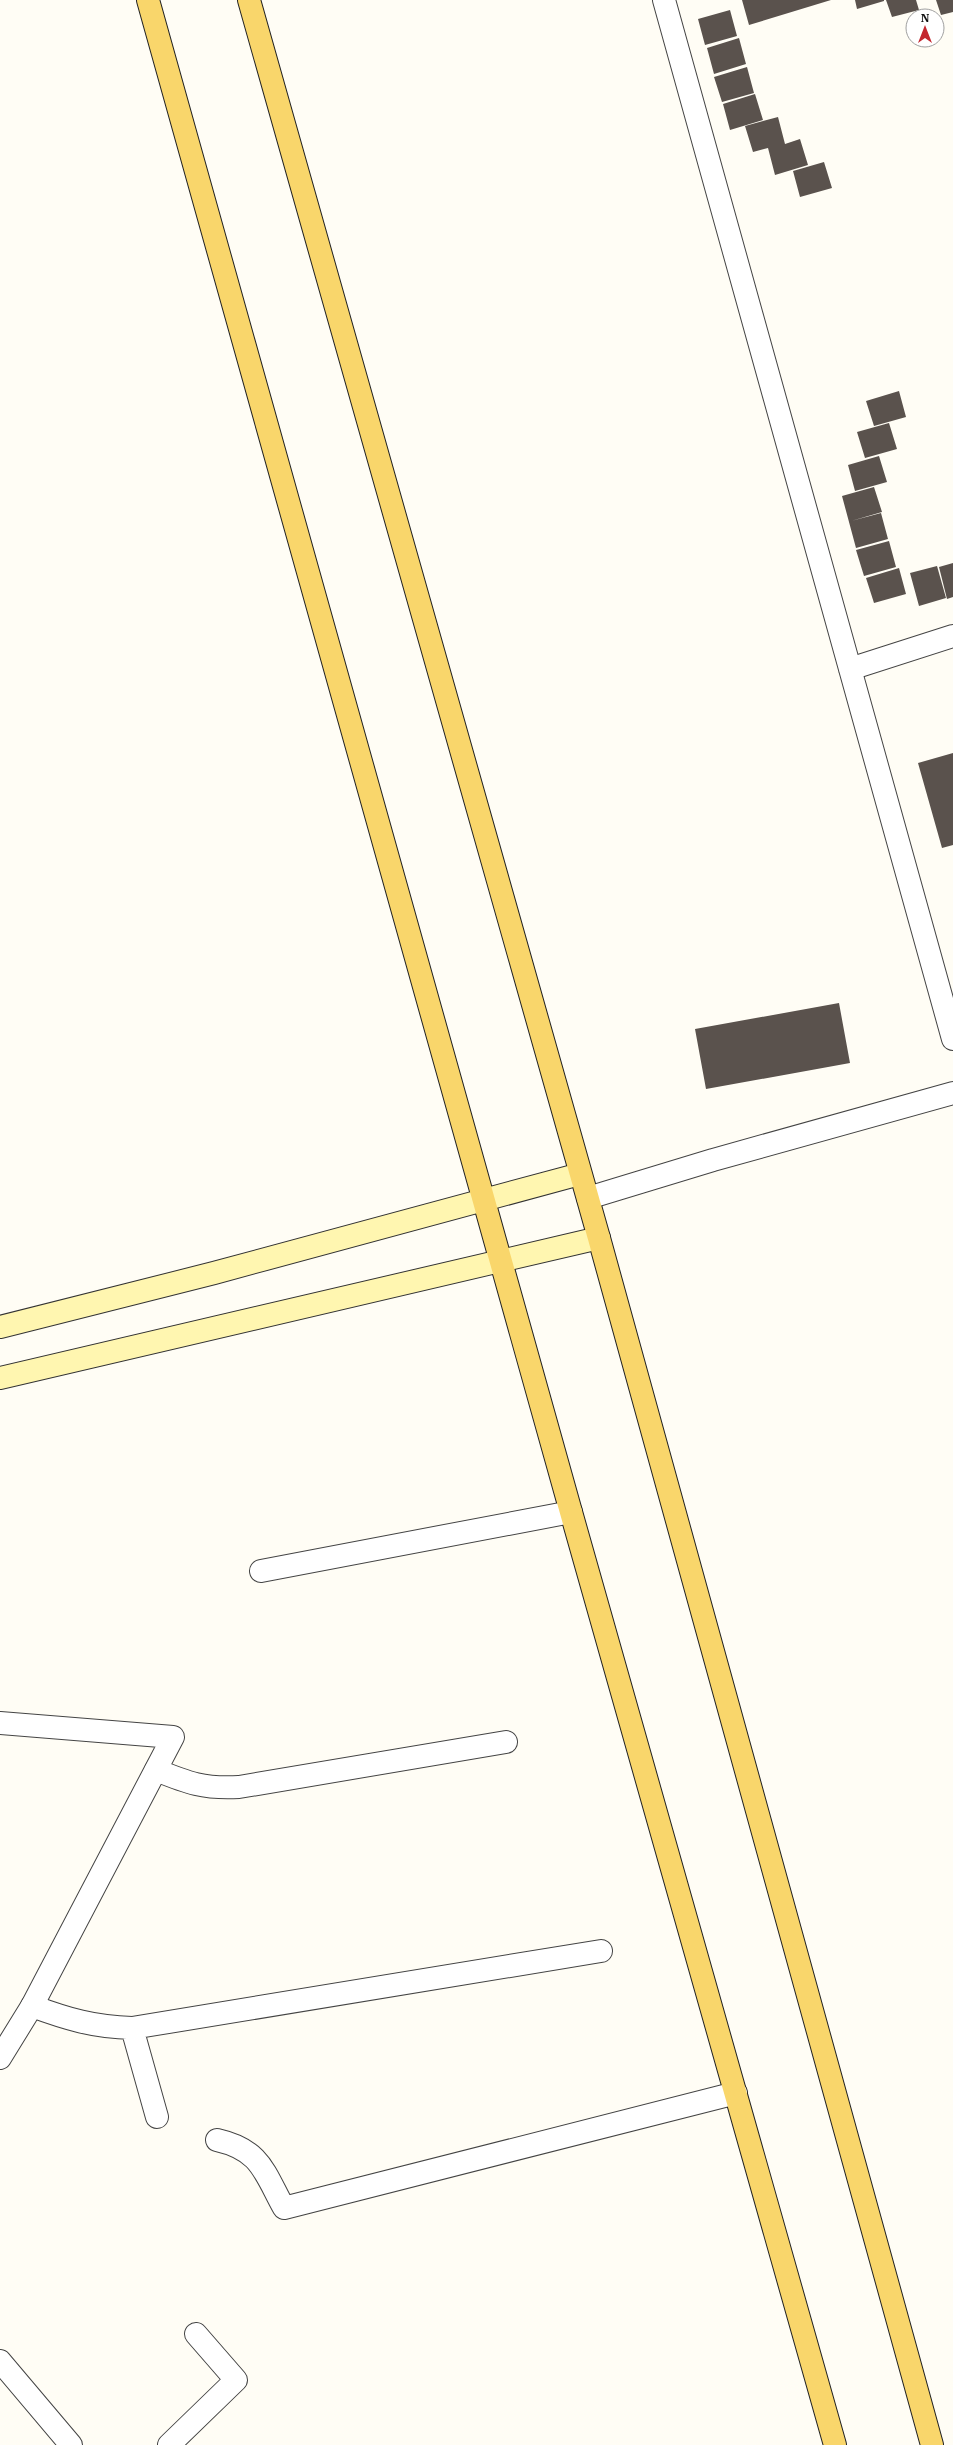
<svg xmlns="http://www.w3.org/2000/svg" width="953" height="2445" font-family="'IBM Plex Serif',serif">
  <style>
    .building { fill: #5a524d }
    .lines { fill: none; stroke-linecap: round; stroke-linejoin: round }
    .service-casing { stroke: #444; stroke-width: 24 }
    .minor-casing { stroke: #444; stroke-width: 24 }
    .secondary-casing { stroke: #333; stroke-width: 24 }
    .primary-casing { stroke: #222; stroke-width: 24 }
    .service { stroke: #fff; stroke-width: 22 }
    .minor { stroke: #fff; stroke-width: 22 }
    .secondary { stroke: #fff6b0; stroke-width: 22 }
    .primary { stroke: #f9d66b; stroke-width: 22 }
  </style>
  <rect width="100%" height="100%" fill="#fffdf5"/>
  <!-- building -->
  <path class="building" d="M742,0H831L749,25Z
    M855,0H884V1L857,9Z
    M886,0H916L919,10L892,17Z
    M936,0H953V12L941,15Z
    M730,10L737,36L705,45L698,19Z
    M739,38L746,64L714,74L707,48Z
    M747,67L754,93L722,102L714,77Z
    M755,94L763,120L730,130L723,104Z
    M778,117L785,144L800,139L808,165L775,175L768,148L753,152L745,126Z
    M824,162L832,188L800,197L793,171Z
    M899,391L906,417L874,426L866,401Z
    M889,423L897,449L865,458L857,432Z
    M879,456L887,482L855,491L848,465Z
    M874,487L882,512L851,521L881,513L888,539L856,548L842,496Z
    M889,541L896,567L864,576L856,550Z
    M953,563V597L947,599L939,567Z
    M937,566L946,598L919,606L910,573Z
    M899,568L906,594L874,603L866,578Z
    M953,753V845L942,848L918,763Z
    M839,1003L850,1063L706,1089L695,1029Z"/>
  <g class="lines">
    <defs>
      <path id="service" d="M664,0L953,1039
        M850,669L953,636
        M588,1198L713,1160L953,1093
        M261,1571L571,1512
        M156,1770C188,1783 204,1789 239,1787L506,1742
        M32,2006C67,2019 94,2027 132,2028L601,1951
        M132,2028L157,2117
        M217,2140C261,2150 264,2172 284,2208L736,2093
        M169,2445L236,2380L196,2334"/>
      <path id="minor" d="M0,1723L173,1737L32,2006L0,2058
        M0,2361L71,2445"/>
      <path id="secondary" d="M0,1327L214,1273L580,1174
        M0,1378L599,1238"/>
      <path id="primary" d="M148,0L571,1512L835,2445
        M249,0L599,1238L932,2445"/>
    </defs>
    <!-- service casing -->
    <use href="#service" class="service-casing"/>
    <!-- minor casing -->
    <use href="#minor" class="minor-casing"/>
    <!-- secondary casing -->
    <use href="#secondary" class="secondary-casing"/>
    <!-- primary casing -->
    <use href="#primary" class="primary-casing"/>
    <!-- service -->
    <use href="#service" class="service"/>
    <!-- minor -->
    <use href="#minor" class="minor"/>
    <!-- secondary -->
    <use href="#secondary" class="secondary"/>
    <!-- primary -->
    <use href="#primary" class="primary"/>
  </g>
  <!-- north arrow -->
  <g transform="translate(925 28)"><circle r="19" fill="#ffffff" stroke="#a0a0a0"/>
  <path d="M0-3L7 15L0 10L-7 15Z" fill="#c4262e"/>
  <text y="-6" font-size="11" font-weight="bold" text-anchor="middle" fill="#111111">N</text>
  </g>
</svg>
